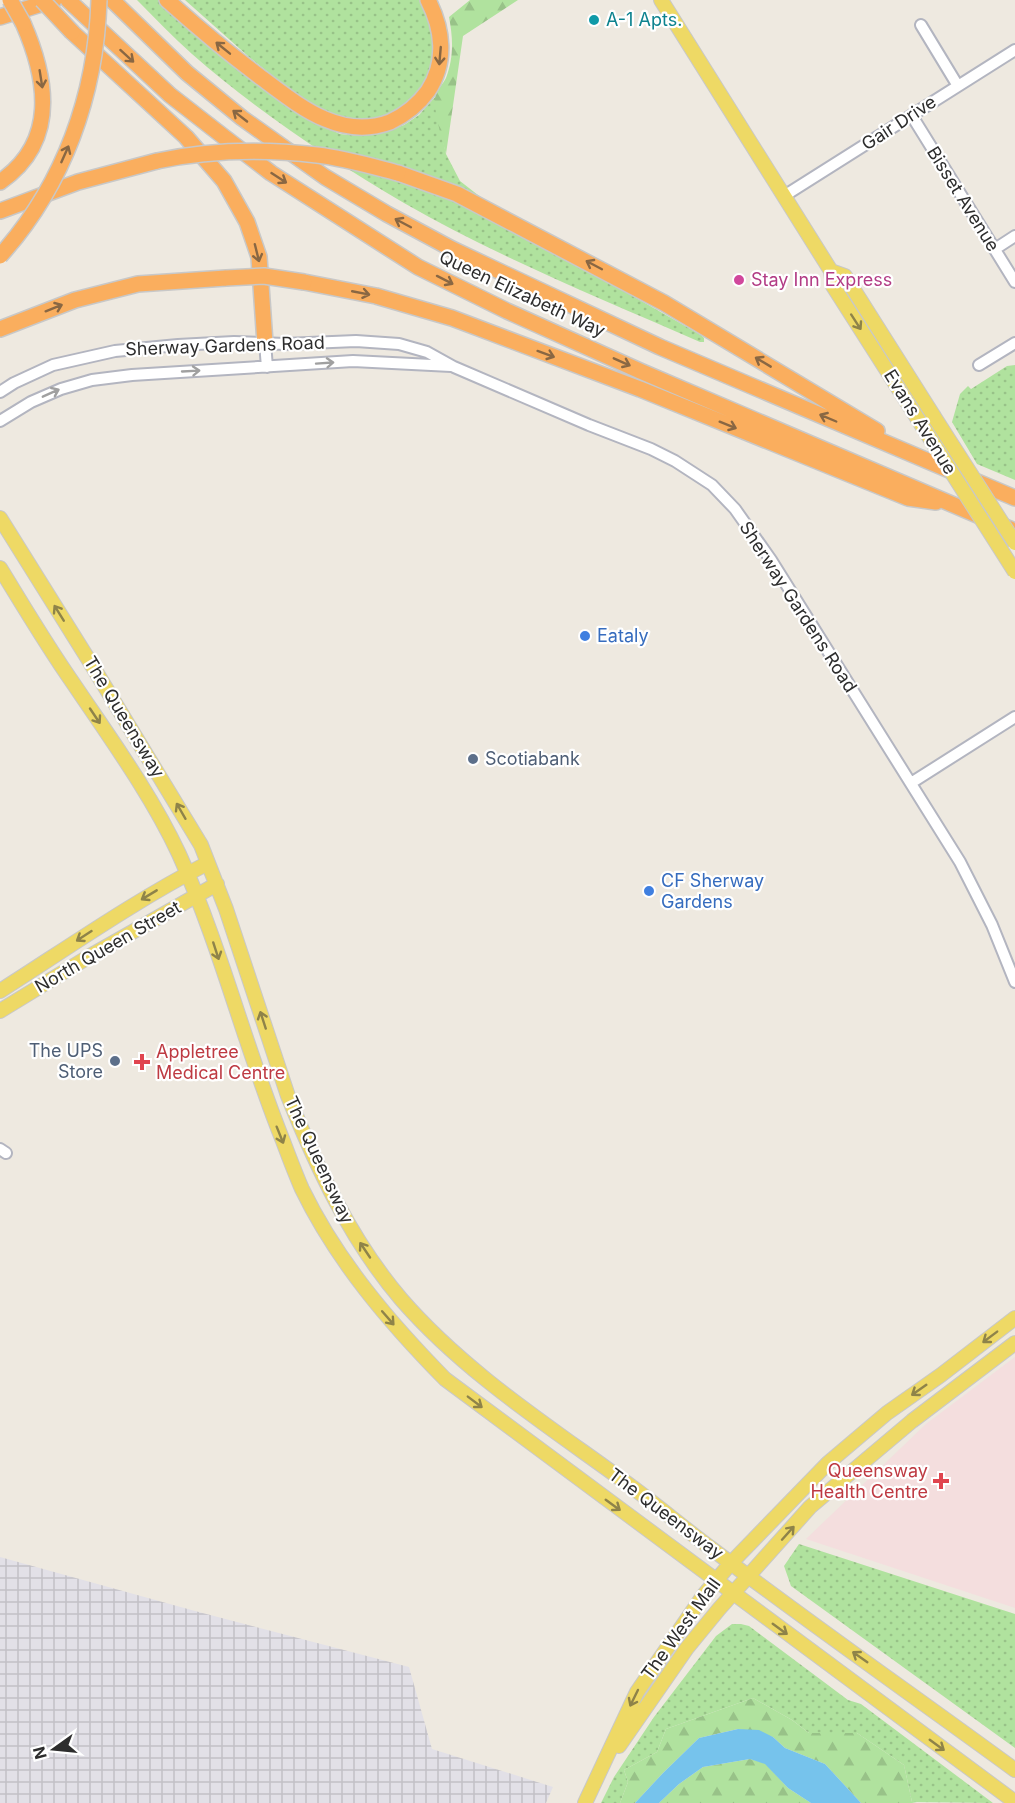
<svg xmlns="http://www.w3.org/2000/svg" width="1015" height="1803" font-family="Inter,sans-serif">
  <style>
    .industrial { fill: url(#industrial-grid) }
    .medical { fill: #f4dede }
    .grass { fill: url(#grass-dots) }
    .forest { fill: url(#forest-firs) }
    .water { fill: #76c3ec }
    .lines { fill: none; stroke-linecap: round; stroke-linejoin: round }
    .minor-casing { stroke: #b3b5c0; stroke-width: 14 }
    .major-casing { stroke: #c8c8c8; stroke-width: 16 }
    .highway-casing { stroke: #c8c8c8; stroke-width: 18 }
    .minor { stroke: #fff; stroke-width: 10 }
    .major { stroke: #eed965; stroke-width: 14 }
    .highway { stroke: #faae5e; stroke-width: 15 }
    .major-bridge-casing { stroke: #c8c8c8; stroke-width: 16; stroke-linecap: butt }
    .highway-bridge-casing { stroke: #c8c8c8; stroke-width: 18; stroke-linecap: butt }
    .major-bridge { stroke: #eed965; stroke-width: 14 }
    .highway-bridge { stroke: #faae5e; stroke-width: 15 }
    .oneway { stroke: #896743 }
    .oneway2 { stroke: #8e8349 }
    .oneway3 { stroke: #a0a0a0 }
    .culture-dot { fill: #0f9aa8; stroke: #fff; stroke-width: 2 }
    .hotel-dot { fill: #d1479c; stroke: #fff; stroke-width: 2 }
    .shop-dot { fill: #3f7fe0; stroke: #fff; stroke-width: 2 }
    .service-dot { fill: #5c6f8a; stroke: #fff; stroke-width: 2 }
    .health-dot { fill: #e0444e; stroke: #fff; stroke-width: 2 }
    .labels { text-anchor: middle; stroke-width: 4.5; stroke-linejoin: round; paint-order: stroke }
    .culture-label { font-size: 18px; fill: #0d838f; stroke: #fff; text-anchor: start }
    .street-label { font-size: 18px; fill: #2d2d2d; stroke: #fff }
    .hotel-label { font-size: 18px; fill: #b23c85; stroke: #fff; text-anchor: start }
    .shop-label { font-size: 18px; fill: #366cbe; stroke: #fff; text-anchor: start }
    .service-label { font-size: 18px; fill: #4e5e75; stroke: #fff; text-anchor: start }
    .health-label { font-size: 18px; fill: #be3a42; stroke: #fff; text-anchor: start }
  </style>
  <defs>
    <pattern id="industrial-grid" width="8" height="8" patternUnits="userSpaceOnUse" patternTransform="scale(1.5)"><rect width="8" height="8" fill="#e2e0e7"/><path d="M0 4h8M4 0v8" fill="none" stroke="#c2c0c6"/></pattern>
    <pattern id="grass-dots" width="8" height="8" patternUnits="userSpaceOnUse" patternTransform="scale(1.5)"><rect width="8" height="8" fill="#b0e29e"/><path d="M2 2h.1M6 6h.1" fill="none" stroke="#98c288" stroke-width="1.8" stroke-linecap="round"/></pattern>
    <pattern id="forest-firs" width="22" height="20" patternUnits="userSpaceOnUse" patternTransform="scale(1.5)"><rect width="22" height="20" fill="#b0e29e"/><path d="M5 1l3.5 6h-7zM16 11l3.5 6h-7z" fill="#98c288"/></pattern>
  </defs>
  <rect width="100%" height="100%" fill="#eee9e0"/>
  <!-- industrial -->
  <path class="industrial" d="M0,1557L195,1611L409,1667L432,1749L553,1787L546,1803H0Z"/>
  <!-- medical -->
  <path class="medical" d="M1015,1357V1608L806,1539L926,1424Z"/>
  <!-- grass -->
  <path class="grass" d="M137,0H161L308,119L340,134L361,136L382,133L404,125L419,115L435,97L438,118L446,154L460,181L538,242L701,335L704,338V342H700C600,298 498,257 404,203C329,159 257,111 192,54C173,37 155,18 137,0Z
    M185,0H419L433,28L434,62L429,76L422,88L402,109L388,115L372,120H344L307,103L249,57Z
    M1015,365V480L977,464L952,422L960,394L968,386L971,389L1007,366Z
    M799,1544L1015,1614V1748L791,1586L784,1566Z
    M732,1624H741L749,1626L848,1700L861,1704L993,1803L912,1802L904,1765L857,1733H809L792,1720L753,1698L666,1729L657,1752L624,1770L628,1782L620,1803H601L614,1777L654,1717L716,1636Z"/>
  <!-- forest -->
  <path class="forest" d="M470,0H518L463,36L446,154C442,138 434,114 435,98C436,91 443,84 446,78C454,57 453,38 449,17Z
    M753,1698L792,1720L809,1733H857L904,1765L912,1802L917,1803H861L825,1764L785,1748L773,1737L738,1729L699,1738L663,1773L635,1803H620L628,1782L624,1770L657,1752L666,1729Z
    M750,1759L765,1763L788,1788L811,1803H659L679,1784L703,1767Z"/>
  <!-- water -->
  <path class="water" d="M738,1729L759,1730L773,1737L785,1748L825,1764L861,1803H811L788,1788L765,1764L750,1759L703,1767L679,1784L659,1803H635L663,1773L699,1738Z"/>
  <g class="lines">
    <defs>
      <path id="minor" d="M921,25L958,86
        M912,116L1015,282
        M784,196L1015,50
        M995,249L1015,236
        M265,343L267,367
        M979,365L1015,343
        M0,392L14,383L53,365L115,351L178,345L234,342L285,344L356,341L399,344L427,352L454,367L589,425L651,449L675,461L712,485L735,509L771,560L960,862L992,925L1015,982
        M0,421L31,402L61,389L92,380L132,375L353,361L451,366
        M911,783L1015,717
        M0,1149L6,1153"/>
      <path id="major" d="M661,0L831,271L833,286L907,402
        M831,271L845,276L933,415
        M0,518L90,662L201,845L226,909L288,1096C317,1168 350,1239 401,1299C466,1374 552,1428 632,1487C659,1507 685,1529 712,1549C812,1625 914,1696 1015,1770
        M0,568C24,607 47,646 73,683C110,738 151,794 179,854C221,947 245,1047 283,1141C289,1157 295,1173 302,1189C337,1261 389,1322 445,1379L1015,1802
        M0,991C69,947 136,900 208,863
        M0,1011L90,956L217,884
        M619,1746L687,1648L719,1609L810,1507L912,1421L1015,1343
        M585,1803L637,1692L703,1596L731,1563L828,1463L887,1413L941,1375L1015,1318"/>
      <path id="highway" d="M68,0L170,95L224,137L271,173L418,267L507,311L640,371L1010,529
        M112,0L187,73L242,118L325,177L387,214L452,249L660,347L1015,498
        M167,0C197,27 227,52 259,76C297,104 339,141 390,122C405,115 418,105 428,91C447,62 443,29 428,0
        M0,17L54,0
        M72,32L186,137L224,181L247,222L259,257L265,343
        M398,173L457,194L664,303L877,431
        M0,182C58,142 48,80 23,23
        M0,211L78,182L157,161
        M304,282L376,296L452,318L640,389L908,498L936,502
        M0,329L75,300L138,284L226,278"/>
    </defs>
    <!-- minor casing -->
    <use href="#minor" class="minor-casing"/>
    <!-- major casing -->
    <use href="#major" class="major-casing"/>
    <!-- highway casing -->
    <use href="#highway" class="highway-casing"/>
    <!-- minor -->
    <use href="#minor" class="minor"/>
    <!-- major -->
    <use href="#major" class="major"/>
    <!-- highway -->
    <use href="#highway" class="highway"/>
    <defs>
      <path id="major-bridge" d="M907,402L1015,572
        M933,415L1015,543"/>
      <path id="highway-bridge" d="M10,0L23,23
        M42,0L72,32
        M157,161C209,150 264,149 317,155C344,158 371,166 398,173
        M0,256C64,185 96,95 99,0
        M226,278L264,276L304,282"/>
    </defs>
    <!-- major-bridge casing -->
    <use href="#major-bridge" class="major-bridge-casing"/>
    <!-- highway-bridge casing -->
    <use href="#highway-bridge" class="highway-bridge-casing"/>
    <!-- major-bridge -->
    <use href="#major-bridge" class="major-bridge"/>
    <!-- highway-bridge -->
    <use href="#highway-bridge" class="highway-bridge"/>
  </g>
  <!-- one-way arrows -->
  <defs><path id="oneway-shaft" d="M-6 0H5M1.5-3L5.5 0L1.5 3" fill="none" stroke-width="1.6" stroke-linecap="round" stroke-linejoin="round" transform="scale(1.5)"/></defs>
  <g class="oneway">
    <use href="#oneway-shaft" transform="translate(223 48) rotate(-141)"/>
    <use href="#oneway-shaft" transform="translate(127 56) rotate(42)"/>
    <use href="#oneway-shaft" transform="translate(440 56) rotate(95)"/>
    <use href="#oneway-shaft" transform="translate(41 79) rotate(81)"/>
    <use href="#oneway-shaft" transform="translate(240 116) rotate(-142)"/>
    <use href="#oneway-shaft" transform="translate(65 154) rotate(-66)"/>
    <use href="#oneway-shaft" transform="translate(279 178) rotate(33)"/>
    <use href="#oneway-shaft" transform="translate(403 223) rotate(-152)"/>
    <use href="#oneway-shaft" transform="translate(257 253) rotate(76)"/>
    <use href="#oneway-shaft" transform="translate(594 265) rotate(-152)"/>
    <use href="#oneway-shaft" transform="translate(445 280) rotate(27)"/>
    <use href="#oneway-shaft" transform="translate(361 293) rotate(11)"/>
    <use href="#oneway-shaft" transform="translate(54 308) rotate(-22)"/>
    <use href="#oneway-shaft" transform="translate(546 354) rotate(20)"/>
    <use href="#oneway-shaft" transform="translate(622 362) rotate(24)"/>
    <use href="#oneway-shaft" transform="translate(763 362) rotate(-149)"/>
    <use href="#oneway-shaft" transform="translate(828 418) rotate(-157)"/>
    <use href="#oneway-shaft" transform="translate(728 425) rotate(22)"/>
  </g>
  <g class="oneway2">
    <use href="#oneway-shaft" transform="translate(856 322) rotate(57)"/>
    <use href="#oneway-shaft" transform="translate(59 613) rotate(-122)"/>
    <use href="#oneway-shaft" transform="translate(95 716) rotate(56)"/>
    <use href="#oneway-shaft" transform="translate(181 811) rotate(-120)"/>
    <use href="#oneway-shaft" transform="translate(149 895) rotate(149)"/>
    <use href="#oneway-shaft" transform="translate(84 936) rotate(147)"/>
    <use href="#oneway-shaft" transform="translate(216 951) rotate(72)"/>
    <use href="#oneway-shaft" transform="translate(263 1020) rotate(-108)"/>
    <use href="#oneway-shaft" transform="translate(280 1135) rotate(68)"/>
    <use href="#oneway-shaft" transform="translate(365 1250) rotate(-124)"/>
    <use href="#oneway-shaft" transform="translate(388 1318) rotate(49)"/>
    <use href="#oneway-shaft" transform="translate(990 1337) rotate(143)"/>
    <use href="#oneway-shaft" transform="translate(919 1390) rotate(145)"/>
    <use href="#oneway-shaft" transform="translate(475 1402) rotate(37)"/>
    <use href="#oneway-shaft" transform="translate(613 1505) rotate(36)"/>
    <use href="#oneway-shaft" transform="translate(788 1533) rotate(-48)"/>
    <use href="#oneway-shaft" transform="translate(780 1629) rotate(36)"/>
    <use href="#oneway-shaft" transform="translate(860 1657) rotate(-145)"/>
    <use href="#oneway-shaft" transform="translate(634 1698) rotate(116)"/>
    <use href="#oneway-shaft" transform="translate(937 1745) rotate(36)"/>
  </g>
  <g class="oneway3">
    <use href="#oneway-shaft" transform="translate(325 363) rotate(-4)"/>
    <use href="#oneway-shaft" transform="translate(191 371) rotate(-3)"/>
    <use href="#oneway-shaft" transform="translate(51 393) rotate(-24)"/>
  </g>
  <!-- markers -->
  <circle class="culture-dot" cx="594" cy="20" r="6"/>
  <circle class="hotel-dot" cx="739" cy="280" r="6"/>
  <g class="shop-dot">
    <circle cx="585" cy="636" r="6"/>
    <circle cx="649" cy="891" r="6"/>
  </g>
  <g class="service-dot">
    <circle cx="473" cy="759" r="6"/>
    <circle cx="115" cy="1061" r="6"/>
  </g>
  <g class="health-dot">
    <path d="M139 1053h6v6h6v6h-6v6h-6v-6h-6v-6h6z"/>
    <path d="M938 1472h6v6h6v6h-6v6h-6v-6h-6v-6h6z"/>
  </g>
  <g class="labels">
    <!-- culture labels -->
    <g class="culture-label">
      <text x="606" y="26">A-1 Apts.</text>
    </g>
    <!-- street labels -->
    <g class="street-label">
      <text transform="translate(899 123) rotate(-33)" y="6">Gair Drive</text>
      <text transform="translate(963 199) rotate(58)" y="6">Bisset Avenue</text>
      <text transform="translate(522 294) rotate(25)" y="6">Queen Elizabeth Way</text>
      <text transform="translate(225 346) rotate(-2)" y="6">Sherway Gardens Road</text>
      <text transform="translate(920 422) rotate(58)" y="6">Evans Avenue</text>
      <text transform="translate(798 607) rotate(57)" y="6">Sherway Gardens Road</text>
      <text transform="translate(124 717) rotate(59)" y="6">The Queensway</text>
      <text transform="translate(108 947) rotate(-30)" y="6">North Queen Street</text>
      <text transform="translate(319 1160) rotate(65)" y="6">The Queensway</text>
      <text transform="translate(666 1514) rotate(37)" y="6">The Queensway</text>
      <text transform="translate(681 1629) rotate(-54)" y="6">The West Mall</text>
    </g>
    <!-- hotel labels -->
    <g class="hotel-label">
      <text x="751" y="286">Stay Inn Express</text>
    </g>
    <!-- shop labels -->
    <g class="shop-label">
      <text x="597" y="642">Eataly</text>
      <text x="661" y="887">CF Sherway<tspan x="661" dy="21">Gardens</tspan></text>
    </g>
    <!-- service labels -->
    <g class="service-label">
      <text x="485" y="765">Scotiabank</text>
      <text x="103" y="1057" text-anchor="end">The UPS<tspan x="103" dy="21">Store</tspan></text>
    </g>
    <!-- health labels -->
    <g class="health-label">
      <text x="156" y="1058">Appletree<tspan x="156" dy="21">Medical Centre</tspan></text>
      <text x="928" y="1477" text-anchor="end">Queensway<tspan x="928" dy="21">Health Centre</tspan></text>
    </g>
  </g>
  <!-- north arrow -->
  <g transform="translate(54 1749) rotate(255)" stroke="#ffffff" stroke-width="4.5" paint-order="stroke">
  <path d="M0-4.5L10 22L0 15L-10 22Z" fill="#2d2d2d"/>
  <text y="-9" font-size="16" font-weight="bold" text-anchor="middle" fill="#2d2d2d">N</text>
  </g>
</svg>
